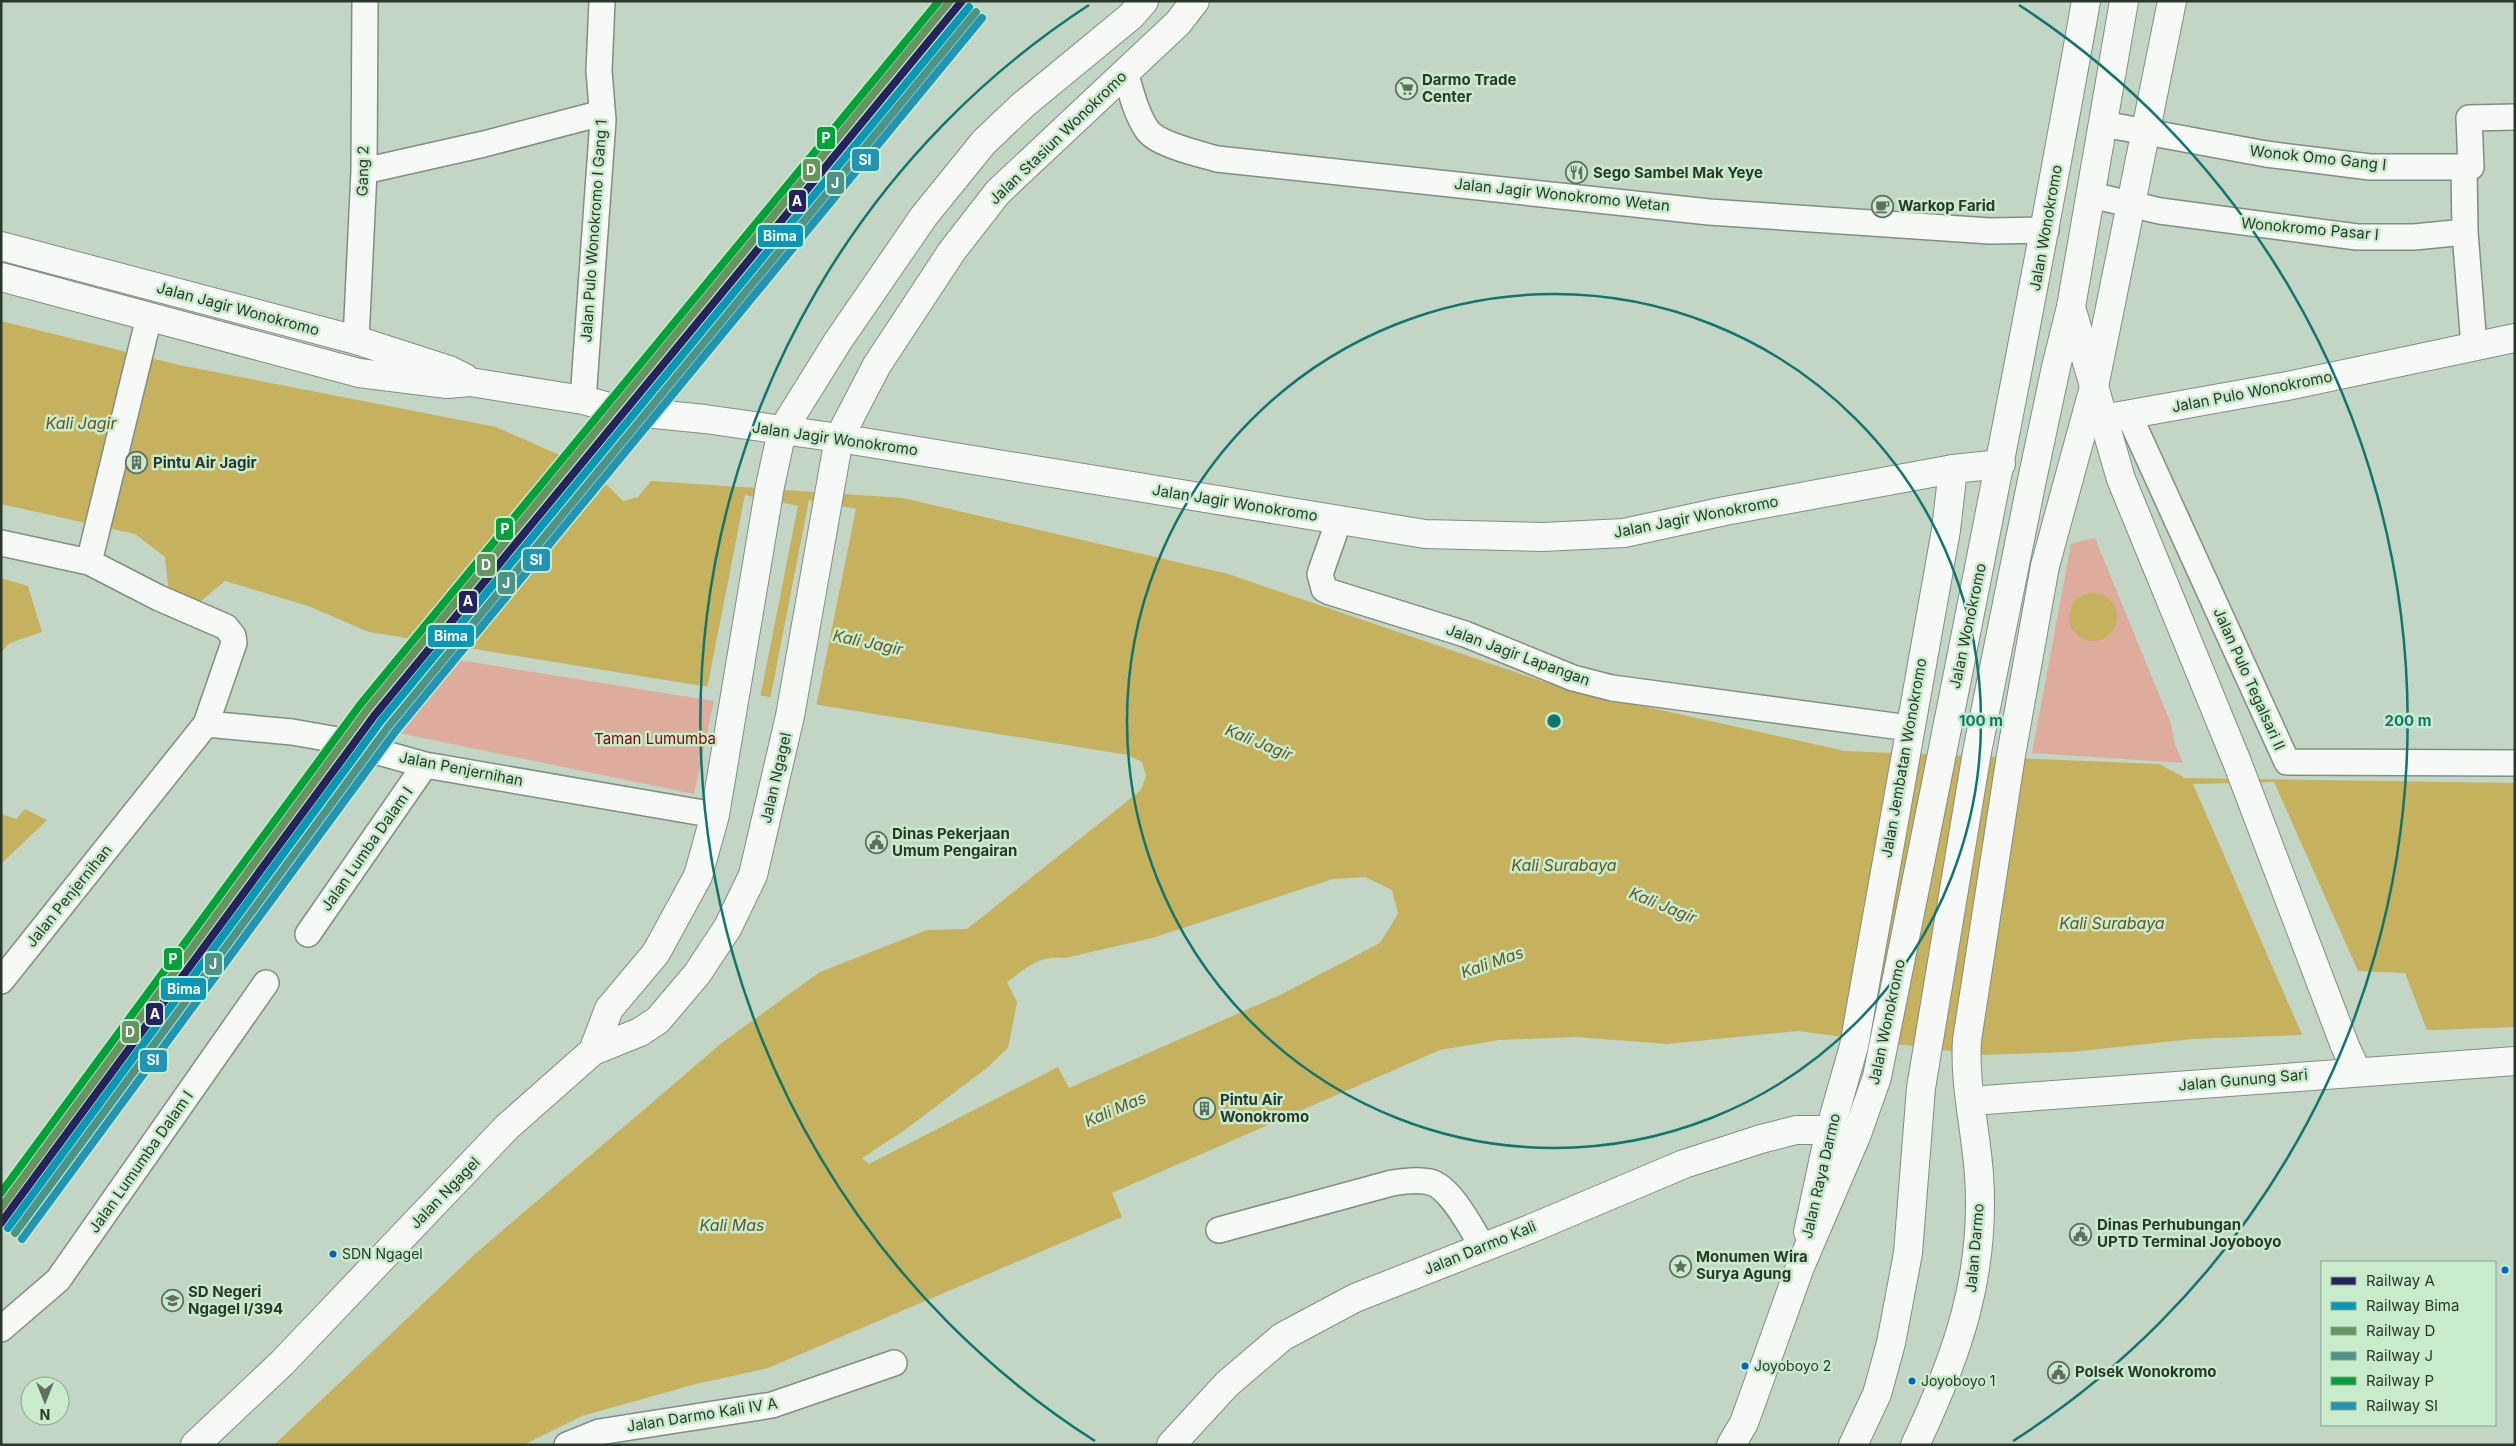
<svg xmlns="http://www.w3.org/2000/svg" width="2516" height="1446" font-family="Inter,sans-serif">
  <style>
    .green { fill: #ddac9d }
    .water { fill: #c6b15e; fill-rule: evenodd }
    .pier { fill: #c3d6c6 }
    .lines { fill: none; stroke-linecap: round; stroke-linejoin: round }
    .street-casing { stroke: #808e82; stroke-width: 28 }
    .secondary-casing { stroke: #808e82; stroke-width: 30 }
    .primary-casing { stroke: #808e82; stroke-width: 30 }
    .highway-casing { stroke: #808e82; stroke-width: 30 }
    .street { stroke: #f6f9f6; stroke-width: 25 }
    .secondary { stroke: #f6f9f6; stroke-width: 28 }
    .primary { stroke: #f6f9f6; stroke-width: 28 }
    .highway { stroke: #f6f9f6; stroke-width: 28 }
    .rail-1-casing { stroke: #c8ebcc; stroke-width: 11 }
    .rail-2-casing { stroke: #c8ebcc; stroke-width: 11 }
    .rail-3-casing { stroke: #c8ebcc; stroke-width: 11 }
    .rail-4-casing { stroke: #c8ebcc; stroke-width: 11 }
    .rail-5-casing { stroke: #c8ebcc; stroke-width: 11 }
    .rail-6-casing { stroke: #c8ebcc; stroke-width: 11 }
    .rail-1 { stroke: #26225e; stroke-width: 8 }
    .rail-2 { stroke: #0698b6; stroke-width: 8 }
    .rail-3 { stroke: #689462; stroke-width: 8 }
    .rail-4 { stroke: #4d9486; stroke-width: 8 }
    .rail-5 { stroke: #02a039; stroke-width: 8 }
    .rail-6 { stroke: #2294b4; stroke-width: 8 }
    .ring { fill: none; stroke: #0f766e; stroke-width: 2.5 }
    .bus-dot { fill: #0065bd; stroke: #c8ebcc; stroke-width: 2 }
    .labels { text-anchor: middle; stroke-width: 5; stroke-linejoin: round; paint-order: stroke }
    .bus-label { font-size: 14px; fill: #2a382c; stroke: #c8ebcc; text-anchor: start }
    .poi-label { font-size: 15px; font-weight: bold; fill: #2a382c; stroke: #c8ebcc; text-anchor: start }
    .street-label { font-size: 15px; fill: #2a382c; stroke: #c8ebcc }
    .park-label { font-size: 15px; fill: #870002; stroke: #c8ebcc }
    .water-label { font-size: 16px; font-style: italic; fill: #655429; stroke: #c8ebcc }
    .centre { fill: #0f766e; stroke: #c8ebcc; stroke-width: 2.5 }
    .ring-label { font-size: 15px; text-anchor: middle; font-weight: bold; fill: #0f766e; stroke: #c8ebcc; stroke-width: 5; stroke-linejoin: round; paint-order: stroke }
    .line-badge { stroke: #c8ebcc; stroke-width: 2 }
    .badge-label { font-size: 14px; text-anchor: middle; font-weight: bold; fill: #fff }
  </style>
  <rect width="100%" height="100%" fill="#c3d6c6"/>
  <!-- green -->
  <path class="green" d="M2095,538L2171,724L2175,744L2183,763L2032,753L2071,544Z
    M440,657L714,701L694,794L389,731Z"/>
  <!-- water -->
  <path class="water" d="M1,321L179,365L496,427L591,469L623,501L638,497L651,481L903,498L1228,574L1562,688L1845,751L2159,764L2185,778L2515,783V1027L2193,1039L2071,1052L1980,1055L1798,1031L1667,1044L1576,1037L1499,1040L1440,1050L1112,1193L1122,1217L768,1368L696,1384L582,1416L523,1445H274L475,1254L723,1042L820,972L927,930L967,929L1141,790L1146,776L1142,762L1128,755L369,632L308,606L225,581L201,601L169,594L165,557L135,534L1,504ZM1365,877L1392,890L1398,914L1380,943L1280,995L1069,1088L1058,1067L869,1164L862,1158L905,1130L988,1067L1008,1048L1017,1002L1007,982C1027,968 1038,955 1065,958L1152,938L1333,879Z
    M1,578L28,586L42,632L10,643L1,652Z
    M2069 617a24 24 0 1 1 48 0a24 24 0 1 1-48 0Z
    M25,809L47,820L2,863L1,814L16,819Z"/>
  <!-- pier -->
  <path class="pier" d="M745,495L798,506L760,698L707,689Z
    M809,500L856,509L816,707L770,700Z
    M2274,782L2358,971L2405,973L2428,1033L2303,1037L2193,784Z"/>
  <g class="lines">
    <defs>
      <path id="street" d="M1125,72C1131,91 1136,115 1148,131C1159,145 1200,154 1217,159L1709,212L1990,231L2046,230
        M2103,124L2266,154L2370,167H2471L2469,118L2515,117
        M364,171L484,144L602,113
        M2091,195L2160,211L2357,237H2414L2465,232L2464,167
        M2465,232L2474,346
        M356,340L364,171L365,1
        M583,400L603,120L599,71L602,1
        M2129,415L2287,762L2515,763
        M1339,520L1320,574L1324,589L1330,592L1465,634L1573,678L1612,688L1909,728
        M1,543L89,562
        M206,724L292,732L332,739L425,765L715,815
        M308,934L425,765
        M1,981L206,724L234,643L233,636L226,627L159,598L89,562L149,317
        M1219,1230L1392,1183C1404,1181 1418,1179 1430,1182C1451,1187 1472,1230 1483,1247
        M1,1329L58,1280L266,983
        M567,1445L599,1432L772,1405L894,1363"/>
      <path id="secondary" d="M2071,307L2121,479L2237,762L2345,1046L2357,1072
        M2103,419L2287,386L2515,338
        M1808,1232L1830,1130L1854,1046L1946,530L1953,469L2001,464
        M1171,1445L1227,1384L1282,1337L1355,1298L1530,1229L1684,1164L1761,1139L1796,1130H1830"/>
      <path id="primary" d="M1,246L356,340L449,370L465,378
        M1,277L359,373L447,384L470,382L583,400L624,411L705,419L839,438L1425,534L1543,537L1624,533L1725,511L1953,469
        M1971,1101L2515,1061
        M1915,1445C1957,1357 1986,1275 1979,1175C1976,1130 1964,1085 1967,1040L2011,755L2045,566"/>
      <path id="highway" d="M2045,566L2094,387L2172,1
        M593,1051L609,1009L656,953L698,876L715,815L770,486L782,431L838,341L924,216L984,142L1023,105L1131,16L1144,1
        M195,1445L282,1363L507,1127L593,1051L640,1032L658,1020L697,974L728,927L753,875L790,716L839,438L877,365L952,251L998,192L1178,23L1195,1
        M1731,1445L1744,1423L1800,1267L1857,1134L1877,1077C1949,719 2022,361 2086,1
        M1853,1445L1877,1394L1891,1343L1908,1253L1921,1088L1977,752L2032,480L2056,367L2071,307L2124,1"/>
    </defs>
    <!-- street casing -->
    <use href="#street" class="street-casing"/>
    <!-- secondary casing -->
    <use href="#secondary" class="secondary-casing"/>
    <!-- primary casing -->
    <use href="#primary" class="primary-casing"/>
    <!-- highway casing -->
    <use href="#highway" class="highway-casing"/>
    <!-- street -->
    <use href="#street" class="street"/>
    <!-- secondary -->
    <use href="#secondary" class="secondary"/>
    <!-- primary -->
    <use href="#primary" class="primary"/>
    <!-- highway -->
    <use href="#highway" class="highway"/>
    <defs>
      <path id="rail-1" d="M1,1223L374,716L962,1"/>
      <path id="rail-2" d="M8,1228L381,721L969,7"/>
      <path id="rail-3" d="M1,1208L367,710L950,1"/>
      <path id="rail-4" d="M15,1233L388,727L976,12"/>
      <path id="rail-5" d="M1,1193L360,705L939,1"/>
      <path id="rail-6" d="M22,1239L395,732L982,18"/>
    </defs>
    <!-- rail-1 casing -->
    <use href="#rail-1" class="rail-1-casing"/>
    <!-- rail-2 casing -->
    <use href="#rail-2" class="rail-2-casing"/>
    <!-- rail-3 casing -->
    <use href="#rail-3" class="rail-3-casing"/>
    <!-- rail-4 casing -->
    <use href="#rail-4" class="rail-4-casing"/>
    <!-- rail-5 casing -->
    <use href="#rail-5" class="rail-5-casing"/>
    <!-- rail-6 casing -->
    <use href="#rail-6" class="rail-6-casing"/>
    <!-- rail-1 -->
    <use href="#rail-1" class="rail-1"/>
    <!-- rail-2 -->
    <use href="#rail-2" class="rail-2"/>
    <!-- rail-3 -->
    <use href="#rail-3" class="rail-3"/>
    <!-- rail-4 -->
    <use href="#rail-4" class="rail-4"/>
    <!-- rail-5 -->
    <use href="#rail-5" class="rail-5"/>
    <!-- rail-6 -->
    <use href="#rail-6" class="rail-6"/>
  </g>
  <!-- distance rings -->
  <g class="ring">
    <circle cx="1554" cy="721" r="427"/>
    <path d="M1095 1441A854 854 0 0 1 1089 5M2019 5A854 854 0 0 1 2013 1441"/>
  </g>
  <!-- icons -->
  <defs>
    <symbol id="supermarket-ring" viewBox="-11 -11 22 22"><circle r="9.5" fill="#c8ebcc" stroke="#606f62" stroke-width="1.5"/><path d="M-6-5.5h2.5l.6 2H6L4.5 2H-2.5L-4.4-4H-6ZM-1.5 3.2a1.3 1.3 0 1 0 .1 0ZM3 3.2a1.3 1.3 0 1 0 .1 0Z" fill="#606f62"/></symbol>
    <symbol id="restaurant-ring" viewBox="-11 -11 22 22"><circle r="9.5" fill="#c8ebcc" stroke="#606f62" stroke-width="1.5"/><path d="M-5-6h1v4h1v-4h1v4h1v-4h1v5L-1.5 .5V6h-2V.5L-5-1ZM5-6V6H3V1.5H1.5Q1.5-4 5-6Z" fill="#606f62"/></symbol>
    <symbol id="cafe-ring" viewBox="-11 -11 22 22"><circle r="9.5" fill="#c8ebcc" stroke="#606f62" stroke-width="1.5"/><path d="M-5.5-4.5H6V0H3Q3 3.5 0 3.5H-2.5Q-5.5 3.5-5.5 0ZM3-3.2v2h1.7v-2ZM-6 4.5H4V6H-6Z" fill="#606f62"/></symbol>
    <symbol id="building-ring" viewBox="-11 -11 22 22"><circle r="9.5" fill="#c8ebcc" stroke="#606f62" stroke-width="1.5"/><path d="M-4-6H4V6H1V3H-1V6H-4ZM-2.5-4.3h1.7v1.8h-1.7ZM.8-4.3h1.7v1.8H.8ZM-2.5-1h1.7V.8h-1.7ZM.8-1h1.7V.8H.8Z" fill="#606f62"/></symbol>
    <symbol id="civic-ring" viewBox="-11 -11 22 22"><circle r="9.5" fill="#c8ebcc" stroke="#606f62" stroke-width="1.5"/><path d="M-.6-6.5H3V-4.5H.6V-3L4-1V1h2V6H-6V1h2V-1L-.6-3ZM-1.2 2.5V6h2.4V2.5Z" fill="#606f62"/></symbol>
    <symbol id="sight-ring" viewBox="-11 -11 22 22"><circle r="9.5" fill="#c8ebcc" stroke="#606f62" stroke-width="1.5"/><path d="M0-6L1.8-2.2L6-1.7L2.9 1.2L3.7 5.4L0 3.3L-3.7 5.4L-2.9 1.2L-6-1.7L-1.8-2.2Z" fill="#606f62"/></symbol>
    <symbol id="school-ring" viewBox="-11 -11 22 22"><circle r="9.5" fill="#c8ebcc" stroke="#606f62" stroke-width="1.5"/><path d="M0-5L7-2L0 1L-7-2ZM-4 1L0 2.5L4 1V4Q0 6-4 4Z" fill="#606f62"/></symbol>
  </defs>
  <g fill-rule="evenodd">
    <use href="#supermarket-ring" x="1394" y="76" width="25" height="25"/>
    <use href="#restaurant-ring" x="1564" y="160" width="25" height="25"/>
    <use href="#cafe-ring" x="1870" y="194" width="25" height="25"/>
    <use href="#building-ring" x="124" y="450" width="25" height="25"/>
    <use href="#civic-ring" x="864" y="830" width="25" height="25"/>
    <use href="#building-ring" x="1192" y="1096" width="25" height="25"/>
    <use href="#civic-ring" x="2068" y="1222" width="25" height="25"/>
    <use href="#sight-ring" x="1668" y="1254" width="25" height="25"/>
    <use href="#school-ring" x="160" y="1288" width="25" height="25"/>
    <use href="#civic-ring" x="2046" y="1360" width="25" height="25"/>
  </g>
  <!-- markers -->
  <g class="bus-dot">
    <circle cx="333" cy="1254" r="4.5"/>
    <circle cx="2505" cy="1270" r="4.5"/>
    <circle cx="1745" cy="1366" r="4.5"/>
    <circle cx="1912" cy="1381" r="4.5"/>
  </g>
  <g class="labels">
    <!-- bus labels -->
    <g class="bus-label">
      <text x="342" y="1259">SDN Ngagel</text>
      <text x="1754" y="1371">Joyoboyo 2</text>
      <text x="1921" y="1386">Joyoboyo 1</text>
    </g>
    <!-- poi labels -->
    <g class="poi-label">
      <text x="1422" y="85">Darmo Trade<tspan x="1422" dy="17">Center</tspan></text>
      <text x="1593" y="178">Sego Sambel Mak Yeye</text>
      <text x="1898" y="211">Warkop Farid</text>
      <text x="153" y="468">Pintu Air Jagir</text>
      <text x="892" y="839">Dinas Pekerjaan<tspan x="892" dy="17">Umum Pengairan</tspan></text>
      <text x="1220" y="1105">Pintu Air<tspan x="1220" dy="17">Wonokromo</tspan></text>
      <text x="2097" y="1230">Dinas Perhubungan<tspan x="2097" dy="17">UPTD Terminal Joyoboyo</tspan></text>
      <text x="1696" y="1262">Monumen Wira<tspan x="1696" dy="17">Surya Agung</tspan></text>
      <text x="188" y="1297">SD Negeri<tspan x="188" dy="17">Ngagel I/394</tspan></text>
      <text x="2075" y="1377">Polsek Wonokromo</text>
    </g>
    <!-- street labels -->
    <g class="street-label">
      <text transform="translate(1058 138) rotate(-44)" y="5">Jalan Stasiun Wonokromo</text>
      <text transform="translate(2318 158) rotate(6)" y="5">Wonok Omo Gang I</text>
      <text transform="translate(363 171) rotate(-89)" y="5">Gang 2</text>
      <text transform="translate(1562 195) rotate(6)" y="5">Jalan Jagir Wonokromo Wetan</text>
      <text transform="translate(2046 228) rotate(-80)" y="5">Jalan Wonokromo</text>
      <text transform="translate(2310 229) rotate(5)" y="5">Wonokromo Pasar I</text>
      <text transform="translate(594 231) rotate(-86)" y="5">Jalan Pulo Wonokromo I Gang 1</text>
      <text transform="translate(238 309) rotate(15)" y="5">Jalan Jagir Wonokromo</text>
      <text transform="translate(2252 392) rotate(-11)" y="5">Jalan Pulo Wonokromo</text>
      <text transform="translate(835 439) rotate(8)" y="5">Jalan Jagir Wonokromo</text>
      <text transform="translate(1235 503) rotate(9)" y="5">Jalan Jagir Wonokromo</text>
      <text transform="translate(1696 517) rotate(-11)" y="5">Jalan Jagir Wonokromo</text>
      <text transform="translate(1968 626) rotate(-78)" y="5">Jalan Wonokromo</text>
      <text transform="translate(1518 655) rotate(20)" y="5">Jalan Jagir Lapangan</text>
      <text transform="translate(2249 679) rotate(66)" y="5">Jalan Pulo Tegalsari II</text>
      <text transform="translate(1904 758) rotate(-80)" y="5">Jalan Jembatan Wonokromo</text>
      <text transform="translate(461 769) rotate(11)" y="5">Jalan Penjernihan</text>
      <text transform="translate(776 778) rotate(-77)" y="5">Jalan Ngagel</text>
      <text transform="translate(367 849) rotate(-55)" y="5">Jalan Lumba Dalam I</text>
      <text transform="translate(69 896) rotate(-51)" y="5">Jalan Penjernihan</text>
      <text transform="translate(1887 1022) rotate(-78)" y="5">Jalan Wonokromo</text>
      <text transform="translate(2243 1080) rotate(-5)" y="5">Jalan Gunung Sari</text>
      <text transform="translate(141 1162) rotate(-55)" y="5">Jalan Lumumba Dalam I</text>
      <text transform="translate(1821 1176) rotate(-77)" y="5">Jalan Raya Darmo</text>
      <text transform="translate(445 1193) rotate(-46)" y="5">Jalan Ngagel</text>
      <text transform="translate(1480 1248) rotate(-22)" y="5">Jalan Darmo Kali</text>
      <text transform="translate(1975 1248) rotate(-85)" y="5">Jalan Darmo</text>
      <text transform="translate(702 1415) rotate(-9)" y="5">Jalan Darmo Kali IV A</text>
    </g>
    <!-- park labels -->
    <g class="park-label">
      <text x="655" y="744">Taman Lumumba</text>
    </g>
    <!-- water labels -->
    <g class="water-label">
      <text x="81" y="429">Kali Jagir</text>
      <text transform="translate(868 642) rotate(12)" y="6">Kali Jagir</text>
      <text transform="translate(1259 742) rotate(22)" y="6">Kali Jagir</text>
      <text x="1564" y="871">Kali Surabaya</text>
      <text transform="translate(1663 905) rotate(22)" y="6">Kali Jagir</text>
      <text x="2112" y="929">Kali Surabaya</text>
      <text transform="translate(1492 962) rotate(-19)" y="6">Kali Mas</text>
      <text transform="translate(1115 1109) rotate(-23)" y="6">Kali Mas</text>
      <text x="732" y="1231">Kali Mas</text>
    </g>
  </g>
  <circle cx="1554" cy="721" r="8" class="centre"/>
  <g class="ring-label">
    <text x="1981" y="726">100 m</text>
    <text x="2408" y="726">200 m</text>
  </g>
  <g class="line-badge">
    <rect x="816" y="126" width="20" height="24" rx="5" fill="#02a039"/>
    <rect x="851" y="148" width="29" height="24" rx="5" fill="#2294b4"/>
    <rect x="802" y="158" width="19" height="24" rx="5" fill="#689462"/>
    <rect x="826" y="171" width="19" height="24" rx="5" fill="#4d9486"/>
    <rect x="788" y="189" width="19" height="24" rx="5" fill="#26225e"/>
    <rect x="757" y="224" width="47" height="24" rx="5" fill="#0698b6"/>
    <rect x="495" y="517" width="19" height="24" rx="5" fill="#02a039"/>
    <rect x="522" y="548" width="29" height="24" rx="5" fill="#2294b4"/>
    <rect x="476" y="553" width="20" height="24" rx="5" fill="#689462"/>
    <rect x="497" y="571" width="19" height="24" rx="5" fill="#4d9486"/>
    <rect x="458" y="590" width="20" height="24" rx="5" fill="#26225e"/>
    <rect x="427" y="624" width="48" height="24" rx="5" fill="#0698b6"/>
    <rect x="163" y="947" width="20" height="24" rx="5" fill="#02a039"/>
    <rect x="204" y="952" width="19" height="24" rx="5" fill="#4d9486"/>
    <rect x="160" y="977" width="47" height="24" rx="5" fill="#0698b6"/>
    <rect x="145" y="1002" width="19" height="24" rx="5" fill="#26225e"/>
    <rect x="121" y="1020" width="19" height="24" rx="5" fill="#689462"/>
    <rect x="139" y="1049" width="29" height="24" rx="5" fill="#2294b4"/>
  </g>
  <g class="badge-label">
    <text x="826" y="143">P</text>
    <text x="865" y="165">SI</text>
    <text x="811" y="175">D</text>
    <text x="835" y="188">J</text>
    <text x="797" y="206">A</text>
    <text x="780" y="241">Bima</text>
    <text x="505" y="534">P</text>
    <text x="536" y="565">SI</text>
    <text x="486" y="570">D</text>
    <text x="506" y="588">J</text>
    <text x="468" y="606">A</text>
    <text x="451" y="641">Bima</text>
    <text x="173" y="964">P</text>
    <text x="213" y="969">J</text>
    <text x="184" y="994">Bima</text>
    <text x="155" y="1019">A</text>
    <text x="130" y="1037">D</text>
    <text x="153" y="1065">SI</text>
  </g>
  <!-- border -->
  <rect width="2516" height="1446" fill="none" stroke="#2a382c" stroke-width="5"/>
  <!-- legend -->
  <rect x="2321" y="1261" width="175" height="165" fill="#c8ebcc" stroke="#89a38c"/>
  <rect x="2331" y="1277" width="25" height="8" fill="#26225e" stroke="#89a38c"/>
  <text x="2366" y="1286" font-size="15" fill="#2a382c">Railway A</text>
  <rect x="2331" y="1302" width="25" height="8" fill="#0698b6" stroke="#89a38c"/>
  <text x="2366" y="1311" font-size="15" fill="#2a382c">Railway Bima</text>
  <rect x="2331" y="1327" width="25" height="8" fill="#689462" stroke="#89a38c"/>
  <text x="2366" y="1336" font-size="15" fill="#2a382c">Railway D</text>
  <rect x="2331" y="1352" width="25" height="8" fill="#4d9486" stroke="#89a38c"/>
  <text x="2366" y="1361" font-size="15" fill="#2a382c">Railway J</text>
  <rect x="2331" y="1377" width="25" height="8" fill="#02a039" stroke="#89a38c"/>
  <text x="2366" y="1386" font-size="15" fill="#2a382c">Railway P</text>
  <rect x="2331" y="1402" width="25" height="8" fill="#2294b4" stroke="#89a38c"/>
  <text x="2366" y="1411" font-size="15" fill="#2a382c">Railway SI</text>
  <!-- north arrow -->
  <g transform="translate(45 1401) rotate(180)"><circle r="24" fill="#c8ebcc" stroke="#89a38c"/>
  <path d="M0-4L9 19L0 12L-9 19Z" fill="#606f62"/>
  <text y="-8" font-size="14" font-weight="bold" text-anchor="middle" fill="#2a382c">N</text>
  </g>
</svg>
